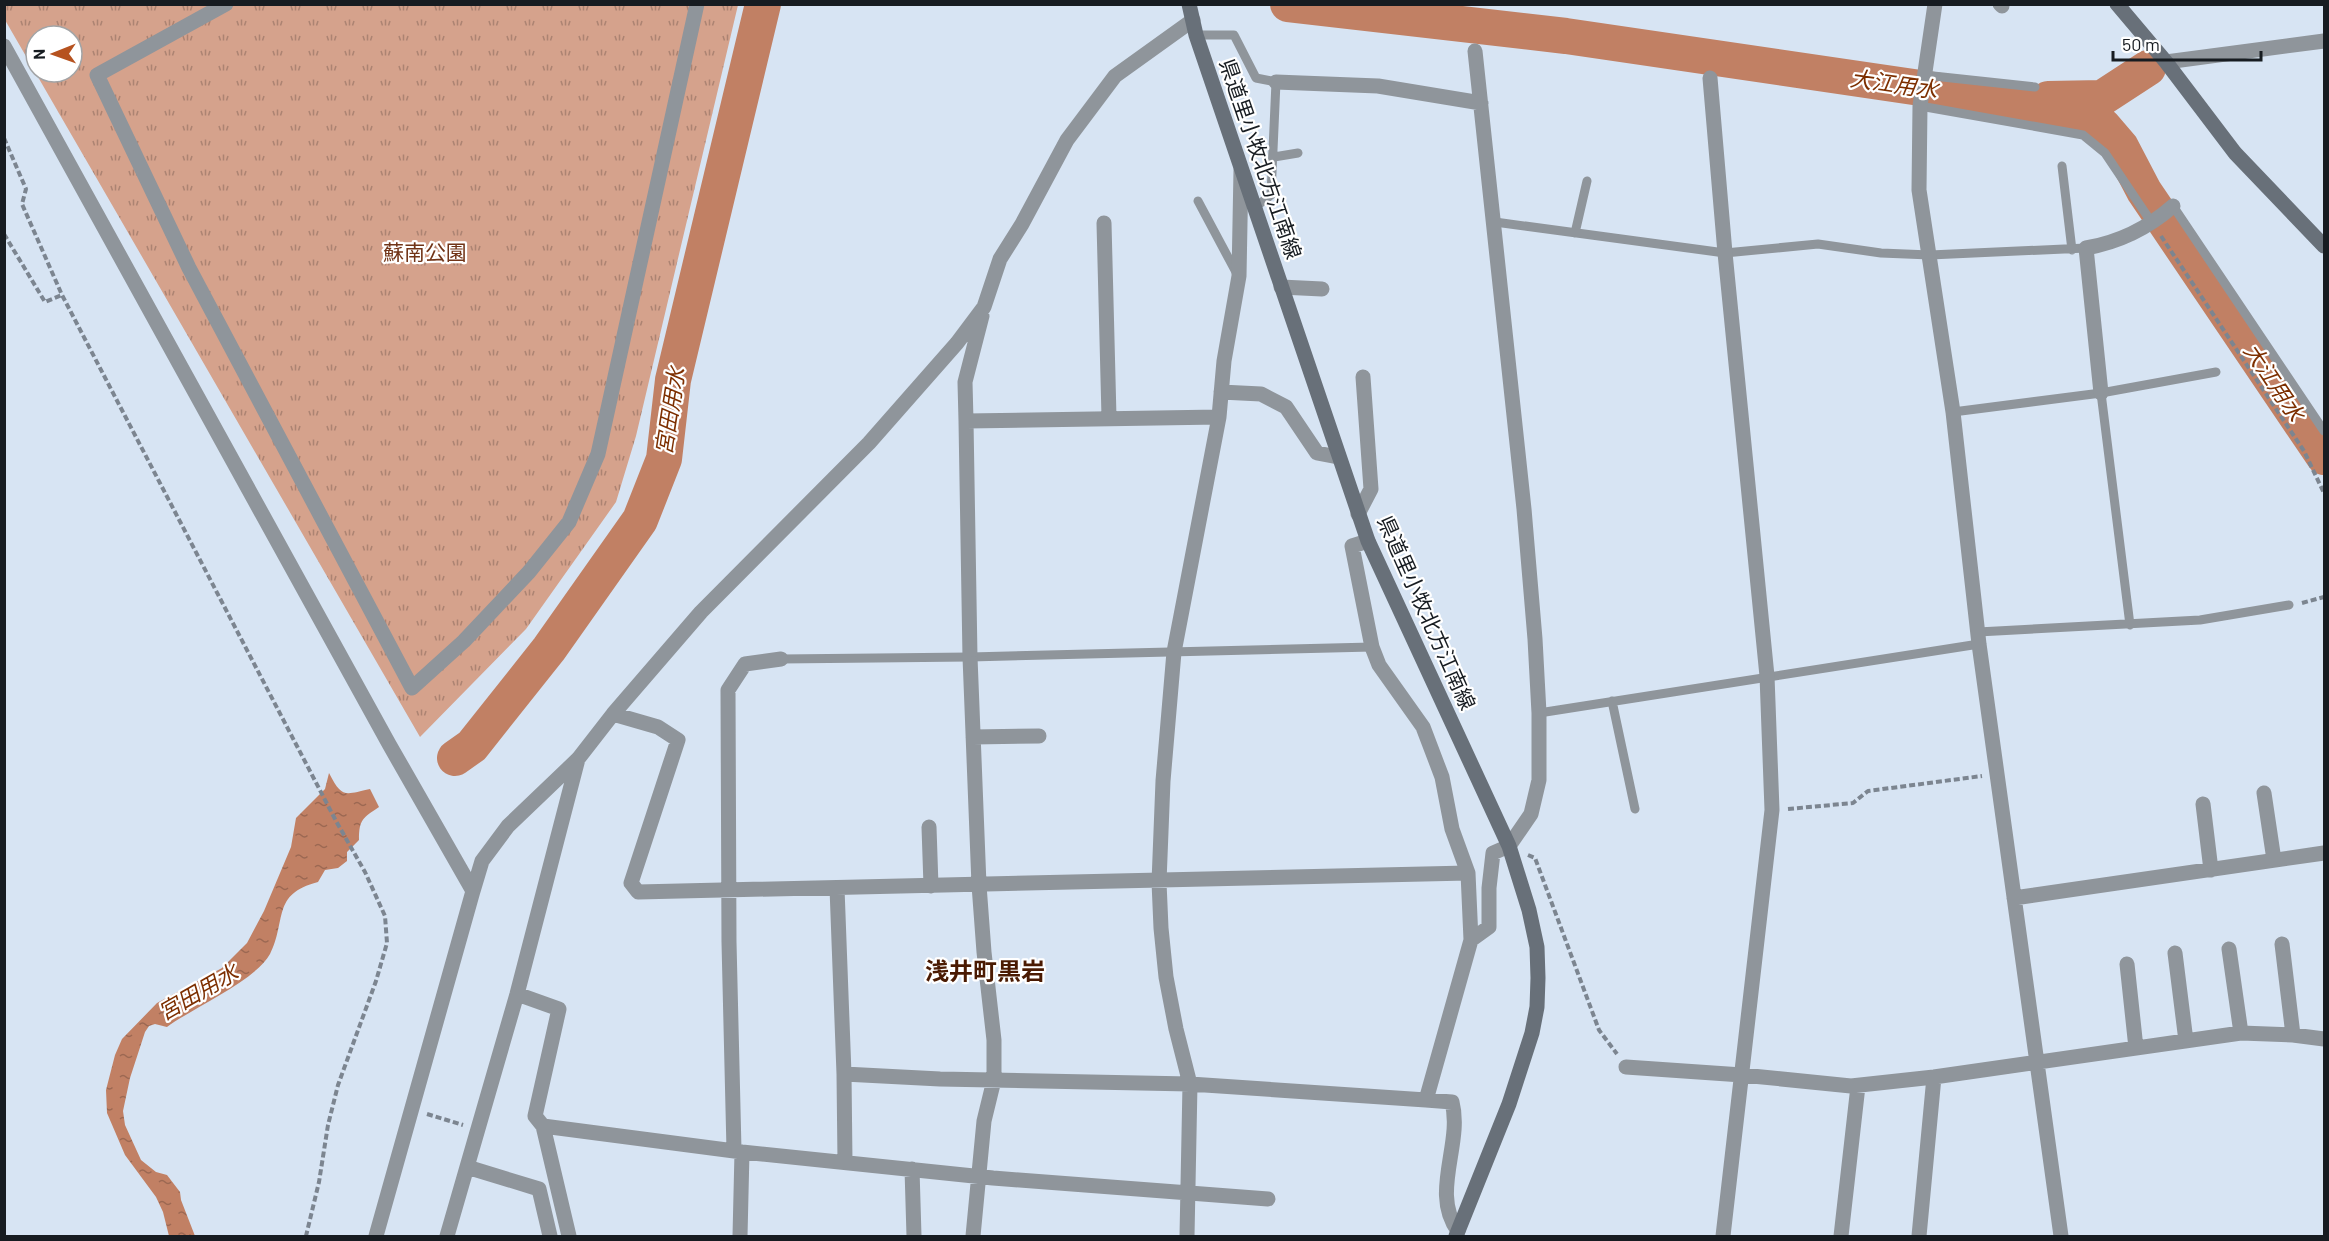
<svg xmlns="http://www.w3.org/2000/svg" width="2329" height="1241" font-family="Barlow,'Noto Sans JP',sans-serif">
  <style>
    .park { fill: url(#park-tufts); fill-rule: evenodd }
    .water { fill: url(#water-ripples) }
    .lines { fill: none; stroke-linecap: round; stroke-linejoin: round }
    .river { stroke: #c18064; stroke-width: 36 }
    .path { stroke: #7c8590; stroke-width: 4; stroke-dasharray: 6 3; stroke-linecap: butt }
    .lane { stroke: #8f959b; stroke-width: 9 }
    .street { stroke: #8f959b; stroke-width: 15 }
    .secondary { stroke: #687079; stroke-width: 15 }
    .labels { text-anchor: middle; stroke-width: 4.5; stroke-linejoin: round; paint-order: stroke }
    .street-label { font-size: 21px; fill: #171c21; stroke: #fff }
    .park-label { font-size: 21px; fill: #713417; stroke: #fff }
    .water-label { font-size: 22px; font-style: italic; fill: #7d2f00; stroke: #fff }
    .quarter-label { font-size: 24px; font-weight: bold; fill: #4a1a02; stroke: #fff }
  </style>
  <defs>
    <pattern id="park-tufts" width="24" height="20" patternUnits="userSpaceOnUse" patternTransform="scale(1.5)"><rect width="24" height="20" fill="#d5a28c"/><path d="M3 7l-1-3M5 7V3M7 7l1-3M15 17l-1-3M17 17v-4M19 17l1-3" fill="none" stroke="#ac8372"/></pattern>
    <pattern id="water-ripples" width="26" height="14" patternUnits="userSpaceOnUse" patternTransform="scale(1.5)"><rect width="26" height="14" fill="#c18064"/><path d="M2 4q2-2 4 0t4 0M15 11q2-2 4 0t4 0" fill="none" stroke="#9c6852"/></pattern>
  </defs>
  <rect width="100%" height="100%" fill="#d7e4f3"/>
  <!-- park -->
  <path class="park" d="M4,5H738L636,436L616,502L526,629L420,737L5,20ZM36,36H72V72H36Z"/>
  <!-- water -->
  <path class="water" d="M329,773C342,798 344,795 370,789L379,807C363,818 359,819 359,840L347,852V861L338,868L325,870L318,882C271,894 287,921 270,954C255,981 194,1007 167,1027L155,1024L149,1026L145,1032L130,1078L123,1111L125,1125L141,1160L156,1172L167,1175L180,1192L181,1200L195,1236H169L163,1212L156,1197L125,1155L107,1113L106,1090L115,1055L122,1039L157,1003L222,968L247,943L264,911L291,847L296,818L325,789Z"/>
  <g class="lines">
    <!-- river -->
    <path class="river" d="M1288,4L1566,36L2036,105L2103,126L2121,147L2144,191L2324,457
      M2048,99L2102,98L2148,68
      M455,758L472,746L549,649L640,520L664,459L673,380L763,4"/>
    <!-- path -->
    <path class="path" d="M4,138L26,189L22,204L62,295L336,821L365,872L385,916L387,943L376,981L338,1085L328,1125L319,1182L306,1236
      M4,234L45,302L62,295
      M2161,236L2304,451L2324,493
      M2302,603L2324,597
      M1788,809L1853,803L1868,791L1982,776
      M1528,855L1535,858L1599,1030L1617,1054
      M427,1114L463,1125"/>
    <!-- lane -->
    <path class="lane" d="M1196,35H1234L1256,78L1276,82L1271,195L1254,208
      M1924,75L2035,87
      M1920,106L2083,135L2105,153L2152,223
      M1274,157L1298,153
      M2062,166L2072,250
      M1198,201L1237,274
      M2173,206L2324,431
      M1495,222L1725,253L1818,244L1881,253L1930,255L2086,248
      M1575,233L1587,181
      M2101,393L2130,625
      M1953,412L2101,393L2216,372
      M1978,632L2200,620L2289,605
      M781,659L970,657L1372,647
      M1612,701L1635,809
      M1539,713L1979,644"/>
    <!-- street -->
    <path class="street" d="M226,4L97,75L189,268L412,688L464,641L529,572L569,522L598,454L697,4
      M1935,4L1920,106L1919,190L1953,412L1979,644L2061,1236
      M2000,4L2002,6
      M4,46L389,744L473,891L376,1236
      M2166,62L2324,41
      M1710,78L1725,253L1767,676L1772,810L1723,1236
      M1276,82L1378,86L1481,103
      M1104,223L1109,417
      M1281,287L1322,289
      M1221,392L1261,394L1286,407L1317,453L1338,457
      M2101,393L2086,248C2120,242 2147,229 2173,206
      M966,421L965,382L982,316
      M1358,514L1371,489L1363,377
      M1368,541L1352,546L1372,647L1379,665L1423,727L1442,777L1452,829L1468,873
      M613,714L658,727L678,740L631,883L638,892L1468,873L1471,940
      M973,737L1039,736
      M2264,793L2274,860
      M2203,804L2211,870
      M929,827L931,886
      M837,888L844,1074L845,1162
      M473,891L482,861L508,826L578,759L613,714L701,612L869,443L957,343L984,307L1000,259L1022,224L1067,140L1115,76L1193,20
      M2014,898L2324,853
      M2282,944L2293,1035
      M2229,949L2241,1033
      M2175,953L2186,1041
      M2127,964L2136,1048
      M517,994L559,1009L535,1116L543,1126L742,1152L993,1178L1268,1199
      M1626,1067L1742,1075L1851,1086L1934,1077L2241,1033L2293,1035L2324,1039
      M844,1074L940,1079L1190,1084L1426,1100L1471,940L1489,927V888L1493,853L1509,846L1531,814L1539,780V713L1535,639L1524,509L1475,51
      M1426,1100L1452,1102C1463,1144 1430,1193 1458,1231
      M543,1126L569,1236
      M734,1150L729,942L728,690L745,664L781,659
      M467,1167L539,1189L550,1236
      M912,1169L914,1236
      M447,1236L517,994L578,759
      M740,1236L742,1152
      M973,1236L984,1121L994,1080V1040L984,952L979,885L970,657L966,421L1219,417
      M1187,1236L1190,1084L1176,1029L1166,977L1161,928L1159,882L1163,781L1174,652L1219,417L1224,361L1239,276L1241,170
      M1841,1236L1858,1086
      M1919,1236L1934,1077"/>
    <!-- secondary -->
    <path class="secondary" d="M1189,4L1196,35L1368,541L1509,846L1529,910L1537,947L1538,978L1537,1007L1532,1033L1509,1104L1456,1236
      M2117,4L2166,62L2235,153L2324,246"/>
  </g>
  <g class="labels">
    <!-- street labels -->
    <g class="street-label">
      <text transform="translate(1260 159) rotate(71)" y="7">県道里小牧北方江南線</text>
      <text transform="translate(1426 613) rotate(66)" y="7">県道里小牧北方江南線</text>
    </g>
    <!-- park labels -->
    <g class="park-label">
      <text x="425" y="260">蘇南公園</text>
    </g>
    <!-- water labels -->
    <g class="water-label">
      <text transform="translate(1894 84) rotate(8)" y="8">大江用水</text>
      <text transform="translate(2274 382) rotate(56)" y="8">大江用水</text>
      <text transform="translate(670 411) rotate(-81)" y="8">宮田用水</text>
      <text transform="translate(198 992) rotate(-30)" y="8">宮田用水</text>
    </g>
    <!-- quarter labels -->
    <g class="quarter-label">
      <text x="985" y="980">浅井町黒岩</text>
    </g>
  </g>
  <!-- border -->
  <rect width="2329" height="1241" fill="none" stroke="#171c21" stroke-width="12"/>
  <!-- north arrow -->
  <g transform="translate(54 54) rotate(269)"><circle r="28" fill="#ffffff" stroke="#a2a4a6" stroke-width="1.5"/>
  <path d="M0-4.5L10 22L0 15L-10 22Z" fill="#b6521f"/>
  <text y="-9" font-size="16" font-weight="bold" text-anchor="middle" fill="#171c21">N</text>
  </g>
  <!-- scale -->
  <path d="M2113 51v9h148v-9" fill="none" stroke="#171c21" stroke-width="3"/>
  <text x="2122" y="51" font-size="18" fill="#171c21" stroke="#ffffff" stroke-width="4.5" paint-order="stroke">50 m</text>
</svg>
